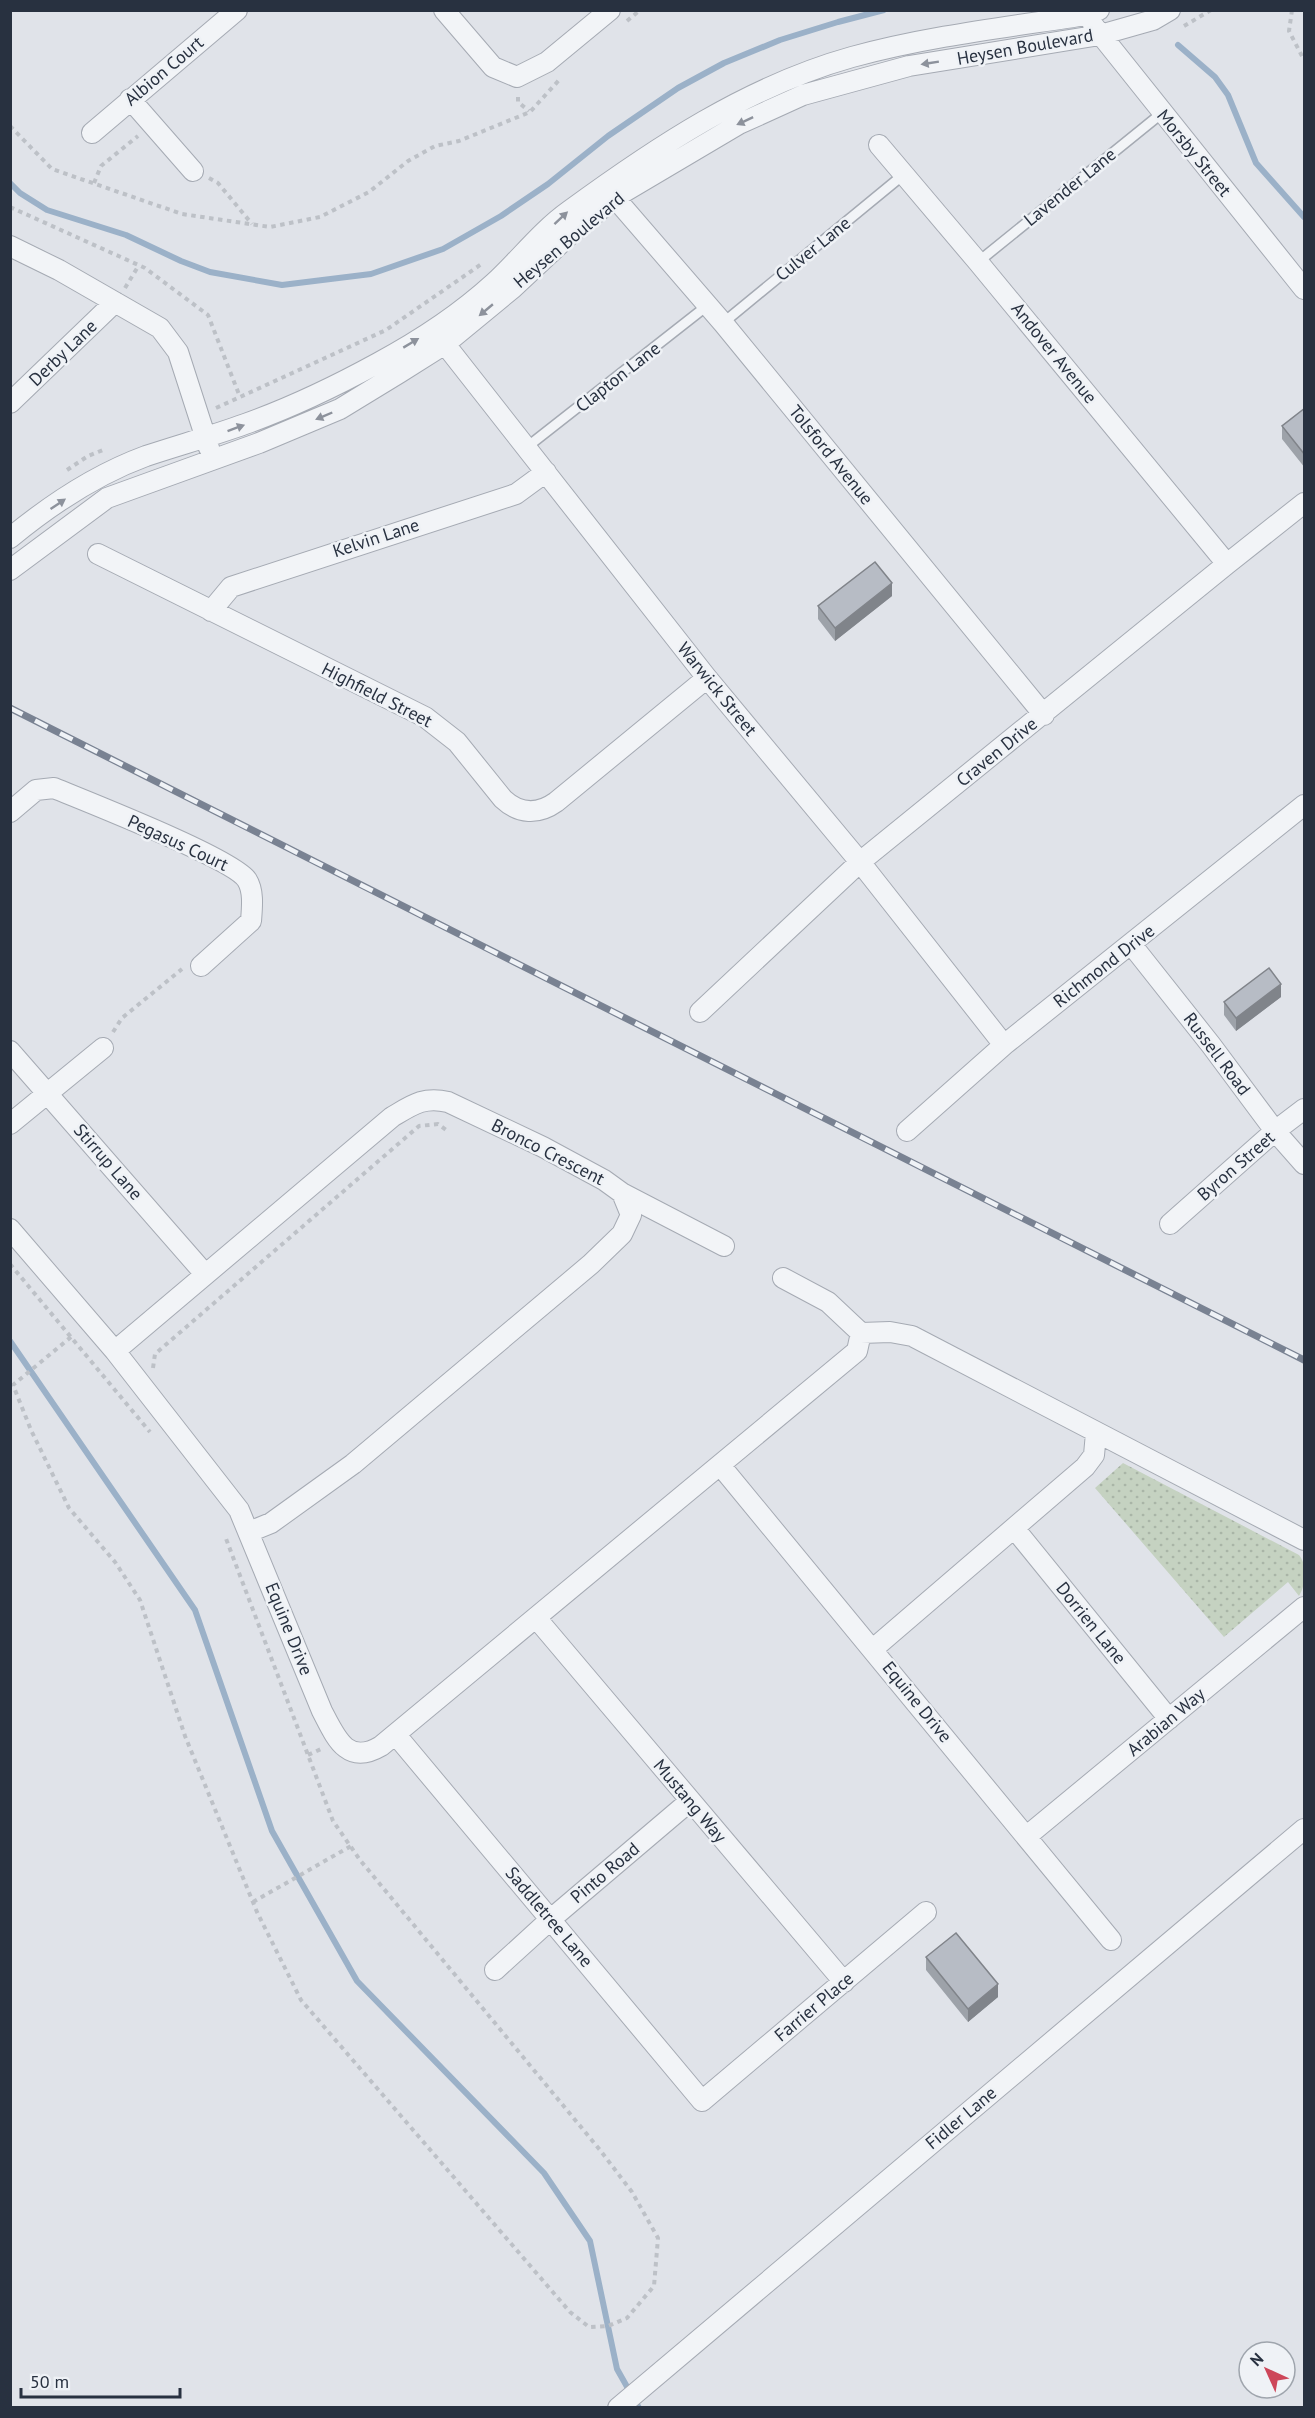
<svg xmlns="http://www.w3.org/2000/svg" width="1315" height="2418" font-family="'PT Sans',sans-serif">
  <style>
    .park { fill: url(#park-dots) }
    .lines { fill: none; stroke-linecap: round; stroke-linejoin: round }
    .stream { stroke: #9bb1c8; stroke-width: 6 }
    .lane-casing { stroke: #a5aab3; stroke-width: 12 }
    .street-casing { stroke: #a5aab3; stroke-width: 22 }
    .path { stroke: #bdc1c7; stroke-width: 4; stroke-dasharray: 4.5 4.5; stroke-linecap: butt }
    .lane { stroke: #f2f4f7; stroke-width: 9 }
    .street { stroke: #f2f4f7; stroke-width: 20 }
    .rail-casing { stroke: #798292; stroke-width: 7 }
    .rail { stroke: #eff2f6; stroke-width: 4.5; stroke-dasharray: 14; stroke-linecap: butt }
    .wall { fill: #9da2a9 }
    .shaded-wall { fill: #80848a }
    .building { fill: #b7bcc5; stroke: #80848a; stroke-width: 1.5 }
    .oneway { fill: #8d929c }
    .labels { text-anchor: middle; stroke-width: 5; stroke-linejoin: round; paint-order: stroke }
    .street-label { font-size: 18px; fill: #283140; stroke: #eff2f6 }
  </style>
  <defs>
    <pattern id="park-dots" width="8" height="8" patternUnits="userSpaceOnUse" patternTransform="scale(1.5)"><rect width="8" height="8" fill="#c5d2c1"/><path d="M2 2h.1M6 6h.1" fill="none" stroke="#a9b5a7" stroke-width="1.8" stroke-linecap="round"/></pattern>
  </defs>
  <rect width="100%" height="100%" fill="#e0e3e9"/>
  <!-- park -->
  <path class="park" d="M1123,1463L1299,1555C1308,1566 1306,1584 1299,1596L1288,1582L1224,1637L1095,1488Z"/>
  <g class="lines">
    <!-- stream -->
    <path class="stream" d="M1178,45L1215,77L1228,95L1256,163L1304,217
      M10,183L20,193L47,210L126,235L181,261L210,272L282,285L371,274L443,249L501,216L548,184L608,136L678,88L724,63L780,40L838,22L884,10
      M10,1341L195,1610L272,1831L357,1981L544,2173L590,2241L617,2369L639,2408"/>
    <defs>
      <path id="lane" d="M978,262L1162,113
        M723,323L903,175
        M527,447L708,305"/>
      <path id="street" d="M444,10L493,67L517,77L547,62L610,10
        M1093,25L1304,289
        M130,99L193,171
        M92,133L237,10
        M879,145L978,262L1227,564
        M615,198L723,323L1044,715
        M10,246L59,270L160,328L178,352L209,448
        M437,334L707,678L860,862L1004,1045
        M10,403L115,302
        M10,538C50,505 97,474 146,456C179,445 212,436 245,424C290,408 336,386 378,363C419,341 460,314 494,283C519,260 541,231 569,211C655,148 748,86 852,57C929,36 1008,27 1086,15L1099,10
        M98,554L425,717L457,742L503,799C519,814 538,815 556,802L707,678
        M10,570L107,498L259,443L340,409L399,373L445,344L513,288L577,228L619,195L739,124L803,95L909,66L1100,35L1153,20L1170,10
        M211,611L231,587L516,494L546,472
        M10,812L36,790L54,788C85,801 234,859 247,880C254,891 252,908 251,921L201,966
        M1131,944L1211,1045L1275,1131L1304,1164
        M700,1012L860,862L1227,564L1304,503
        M10,1051L205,1274
        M10,1124L103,1048
        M907,1131L1004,1045L1304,805
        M622,1193L724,1246
        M1170,1224L1275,1131L1304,1109
        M10,1229L115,1351L239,1510L322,1711C336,1738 347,1766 381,1746L857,1351L861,1333
        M783,1278L828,1302L861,1333L890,1332L912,1336L1304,1540
        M115,1351L392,1117C412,1105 424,1096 448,1102L543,1147L604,1180L622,1193L631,1215L622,1234L591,1264L353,1464L271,1523L249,1532
        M720,1465L1111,1940
        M1014,1528L1169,1719
        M537,1619L844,1982
        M873,1649L1085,1467L1094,1455L1096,1433
        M396,1735L702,2101L926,1912
        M1027,1836L1304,1607
        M495,1970L551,1919L690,1801
        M618,2408L1304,1829"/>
    </defs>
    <!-- lane casing -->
    <use href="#lane" class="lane-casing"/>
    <!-- street casing -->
    <use href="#street" class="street-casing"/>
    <!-- path -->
    <path class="path" d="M1292,10L1289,31L1304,60
      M627,21L640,10
      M1184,26L1211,10
      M518,97V102L529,111
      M10,126L52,169L182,214L270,227L320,217L369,192L408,161L435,146L459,141L530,112L560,79
      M209,178L218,183L252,224
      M94,183L101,166L138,136
      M10,207L145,268L208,315L240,397
      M125,288L139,265
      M216,408L386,330L483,263
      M67,470L88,456L103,450
      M113,1032L122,1018L182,969
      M10,1264L150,1432
      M71,1337L13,1385L31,1430L69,1508L115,1562L140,1600L185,1736L257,1912L301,2000L570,2312L589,2327L608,2326L627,2318L654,2286L658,2238L632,2192L600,2150L360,1860L333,1821L225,1536
      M153,1368L155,1354L419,1126L438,1124L449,1132
      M308,1755L321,1749
      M253,1902L351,1846"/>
    <!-- lane -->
    <use href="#lane" class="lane"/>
    <!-- street -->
    <use href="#street" class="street"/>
    <defs>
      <path id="rail" d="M10,708L1304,1360"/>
    </defs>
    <!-- rail casing -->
    <use href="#rail" class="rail-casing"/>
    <!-- rail -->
    <use href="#rail" class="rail"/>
  </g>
  <!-- wall -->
  <path class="wall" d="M1305,408V468L1282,439V426Z
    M892,596L835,641L818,619V606Z
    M1281,997L1236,1031L1224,1015V1002Z
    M926,1957L998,1997L968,2022L926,1970Z"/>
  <!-- shaded-wall -->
  <path class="shaded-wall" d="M892,583V596L835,641V628Z
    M1281,984V997L1236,1031V1018Z
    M998,1984V1997L968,2022V2009Z"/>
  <!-- building -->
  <path class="building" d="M1305,408V455L1282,426Z
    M875,562L892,583L835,628L818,606Z
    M1269,968L1281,984L1236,1018L1224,1002Z
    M956,1933L998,1984L968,2009L926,1957Z"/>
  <!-- one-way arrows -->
  <defs><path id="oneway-solid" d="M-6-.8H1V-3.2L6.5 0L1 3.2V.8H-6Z" transform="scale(1.5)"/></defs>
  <g class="oneway">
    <use href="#oneway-solid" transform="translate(930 63) rotate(171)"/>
    <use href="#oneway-solid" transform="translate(745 121) rotate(155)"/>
    <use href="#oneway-solid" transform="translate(561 218) rotate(-43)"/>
    <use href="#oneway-solid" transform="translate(486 310) rotate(140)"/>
    <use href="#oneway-solid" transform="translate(411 343) rotate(-31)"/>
    <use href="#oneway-solid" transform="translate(324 416) rotate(157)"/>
    <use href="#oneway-solid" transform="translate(236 428) rotate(-20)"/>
    <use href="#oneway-solid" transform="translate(58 504) rotate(-34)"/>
  </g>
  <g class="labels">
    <!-- street labels -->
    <g class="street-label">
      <text transform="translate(1025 47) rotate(-10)" y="6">Heysen Boulevard</text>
      <text transform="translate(164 71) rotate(-40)" y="6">Albion Court</text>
      <text transform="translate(1194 153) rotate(51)" y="6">Morsby Street</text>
      <text transform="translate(1070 187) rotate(-39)" y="6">Lavender Lane</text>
      <text transform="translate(569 240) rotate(-40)" y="6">Heysen Boulevard</text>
      <text transform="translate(813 249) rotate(-39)" y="6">Culver Lane</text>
      <text transform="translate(63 353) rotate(-44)" y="6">Derby Lane</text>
      <text transform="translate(1054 353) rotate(51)" y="6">Andover Avenue</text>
      <text transform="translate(618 377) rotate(-38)" y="6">Clapton Lane</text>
      <text transform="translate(831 455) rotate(51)" y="6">Tolsford Avenue</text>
      <text transform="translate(376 538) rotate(-18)" y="6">Kelvin Lane</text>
      <text transform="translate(717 689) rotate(51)" y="6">Warwick Street</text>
      <text transform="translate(377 695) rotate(27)" y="6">Highfield Street</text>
      <text transform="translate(997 752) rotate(-39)" y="6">Craven Drive</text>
      <text transform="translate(178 843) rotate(25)" y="6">Pegasus Court</text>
      <text transform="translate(1104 966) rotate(-38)" y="6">Richmond Drive</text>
      <text transform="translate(1217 1054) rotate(53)" y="6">Russell Road</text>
      <text transform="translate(548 1152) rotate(27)" y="6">Bronco Crescent</text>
      <text transform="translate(108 1162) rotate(49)" y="6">Stirrup Lane</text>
      <text transform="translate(1236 1166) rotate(-41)" y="6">Byron Street</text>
      <text transform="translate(1091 1623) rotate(51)" y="6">Dorrien Lane</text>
      <text transform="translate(289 1629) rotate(68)" y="6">Equine Drive</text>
      <text transform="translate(917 1702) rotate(51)" y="6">Equine Drive</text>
      <text transform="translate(1166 1722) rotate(-40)" y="6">Arabian Way</text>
      <text transform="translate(690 1801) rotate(50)" y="6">Mustang Way</text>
      <text transform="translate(605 1873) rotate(-40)" y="6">Pinto Road</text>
      <text transform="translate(549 1917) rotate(50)" y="6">Saddletree Lane</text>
      <text transform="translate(814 2007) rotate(-40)" y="6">Farrier Place</text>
      <text transform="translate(961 2118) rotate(-40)" y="6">Fidler Lane</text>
    </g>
  </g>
  <!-- border -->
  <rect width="1315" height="2418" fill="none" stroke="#283140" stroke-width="24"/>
  <!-- north arrow -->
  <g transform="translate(1267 2370) rotate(315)"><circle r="28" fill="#eff2f6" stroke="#9fa5ad" stroke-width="1.5"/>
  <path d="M0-4.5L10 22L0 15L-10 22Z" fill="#cd4659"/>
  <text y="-9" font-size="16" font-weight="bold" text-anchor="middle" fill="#283140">N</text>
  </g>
  <!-- scale -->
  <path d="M21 2388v9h159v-9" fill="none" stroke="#283140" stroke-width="3"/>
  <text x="30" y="2388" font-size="18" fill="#283140" stroke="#eff2f6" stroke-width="4.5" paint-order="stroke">50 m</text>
</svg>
